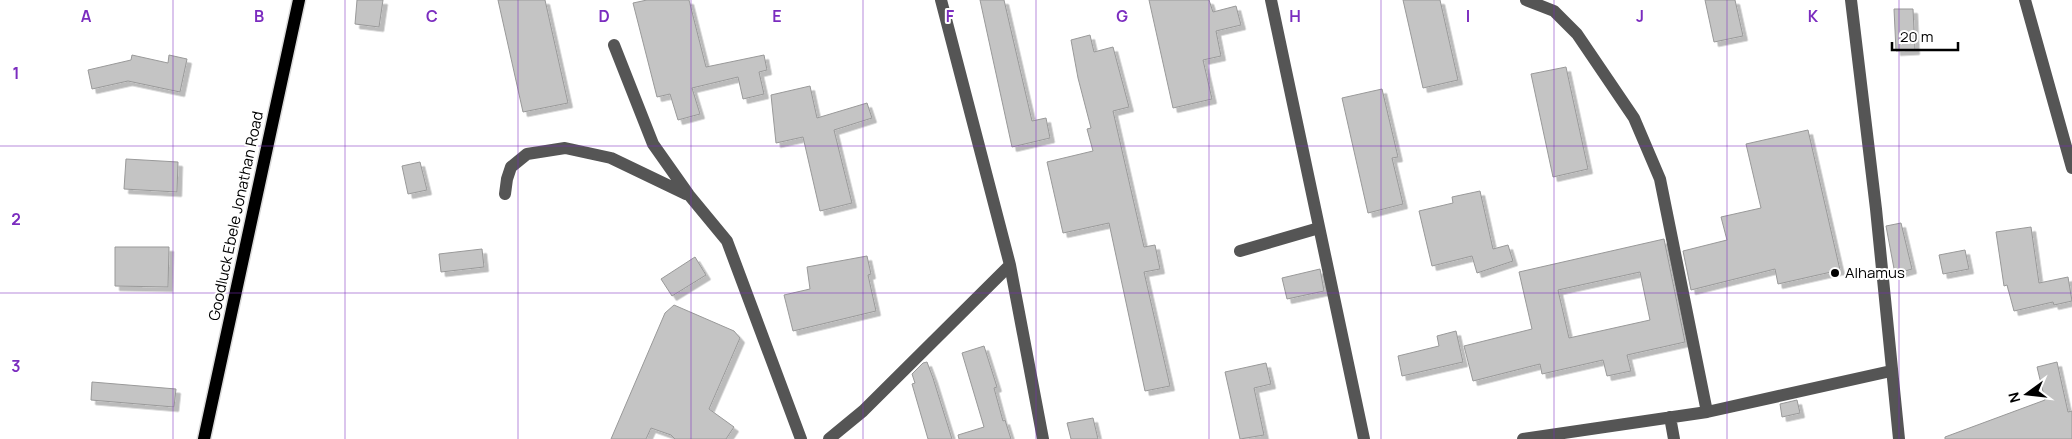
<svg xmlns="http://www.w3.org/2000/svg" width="2072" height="439" font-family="Manrope,sans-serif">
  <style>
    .building { fill: #c4c4c4; stroke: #999; fill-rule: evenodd; filter: url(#shadow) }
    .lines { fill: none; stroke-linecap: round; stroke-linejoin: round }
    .major-casing { stroke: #dbdbdb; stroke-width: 15 }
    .minor { stroke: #555; stroke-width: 12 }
    .major { stroke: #000; stroke-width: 12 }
    .grid { fill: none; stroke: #7b2cbf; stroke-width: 1; stroke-opacity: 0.55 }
    .poi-dot { fill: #000; stroke: #fff; stroke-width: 2 }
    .labels { text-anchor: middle; stroke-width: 4; stroke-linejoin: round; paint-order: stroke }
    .street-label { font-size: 15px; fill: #000; stroke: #fff }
    .poi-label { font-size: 15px; fill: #000; stroke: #fff; text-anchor: start }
    .grid-label { font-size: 16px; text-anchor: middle; font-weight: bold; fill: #7b2cbf; stroke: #fff; stroke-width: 4; stroke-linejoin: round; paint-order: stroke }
  </style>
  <defs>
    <filter id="shadow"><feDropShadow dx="4.5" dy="4.5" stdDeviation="0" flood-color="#0004"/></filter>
  </defs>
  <rect width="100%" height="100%" fill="#fff"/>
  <!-- building -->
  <path class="building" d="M357,0H383L379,27L355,24Z
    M498,0H545L568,103L523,112Z
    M647,0H689L706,67L764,55L767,70L759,72L764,94L743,99L738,77L692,88L700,114L678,120L670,94L657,97L633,3Z
    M980,0H1004L1032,121L1046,118L1050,138L1012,147Z
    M1149,0H1209L1213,12L1236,6L1241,25L1216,31L1221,56L1203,60L1212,99L1173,108Z
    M1403,0H1440L1458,80L1423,88Z
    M1705,0H1735L1743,36L1714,42Z
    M1894,9H1913L1915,50L1896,51Z
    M1090,35L1094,52L1113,47L1129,107L1113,111L1144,247L1155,245L1160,269L1144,272L1170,386L1145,391L1109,223L1063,233L1047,162L1093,151L1087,129L1091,128L1078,78L1071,40Z
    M132,55L168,63L169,55L187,59L180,92L128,81L92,89L88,70L131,60Z
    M1566,67L1588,169L1553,177L1531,74Z
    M810,86L817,118L867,103L872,118L834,130L852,203L820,211L803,137L776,143L771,95Z
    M1382,89L1398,157L1392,158L1403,204L1368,213L1342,98Z
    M1808,130L1840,270L1778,284L1775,269L1691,290L1683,251L1727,240L1721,217L1761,208L1746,144Z
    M126,159L178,162L177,192L124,189Z
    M420,162L427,190L408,194L402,166Z
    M1480,191L1493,249L1508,245L1513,261L1477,273L1472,256L1432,266L1419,211L1453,203L1452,197Z
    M1901,223L1912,269L1895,274L1886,226Z
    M2031,227L2039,283L2068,277L2072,301L2054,305L2053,302L2014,311L2007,285L2004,286L1996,232Z
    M1664,239L1685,342L1627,355L1631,371L1607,376L1603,360L1542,374L1540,364L1473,381L1464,346L1532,329L1519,272ZM1640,272L1650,320L1569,338L1558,290Z
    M115,247H169L168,287L115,286Z
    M482,249L484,267L441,272L439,254Z
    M1965,250L1969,269L1943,274L1939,255Z
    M867,256L871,274L868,275L876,311L793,331L784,295L810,289L807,267Z
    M695,257L706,275L672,296L661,279Z
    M1320,269L1324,291L1287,299L1282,278Z
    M674,305L734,331L740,338L709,409L734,427L726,439H675L671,435L651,428L646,439H611L665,313Z
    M1456,331L1463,362L1402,376L1398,356L1439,346L1437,336Z
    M984,346L997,387L994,388L1003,421L1005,420L1011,439H959L958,435L984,427L962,353Z
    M927,362L933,378L952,439H928L912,384L915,383L912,374L923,363Z
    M2057,362L2068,412L2072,411V439H1945V437L2045,400L2037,367Z
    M1266,363L1271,384L1254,388L1264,435L1240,439L1225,372Z
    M92,382L176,389L174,407L91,400Z
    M1797,400L1800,413L1782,417L1780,404Z
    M1093,418L1098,439H1071L1067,423Z"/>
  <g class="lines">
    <defs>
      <path id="major" d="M204,439L299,0"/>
    </defs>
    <!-- major casing -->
    <use href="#major" class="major-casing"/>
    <!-- minor -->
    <path class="minor" d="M941,0L1010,265L1043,439
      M1271,0L1364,439
      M1526,0L1554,11L1577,34L1634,118L1660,179L1707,412
      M1851,0L1876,209L1899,439
      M2025,0L2072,168
      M614,45L653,144L689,195L727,241L801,439
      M505,194L507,179L511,167L527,154L565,148L611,158L686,194
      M1240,251L1319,228
      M1670,417L1674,439
      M829,439L863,411L1010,265
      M1523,439L1707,412L1891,371"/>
    <!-- major -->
    <use href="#major" class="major"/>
  </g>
  <!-- grid -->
  <path class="grid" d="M173,0V439M345,0V439M518,0V439M691,0V439M863,0V439M1036,0V439M1209,0V439M1381,0V439M1554,0V439M1727,0V439M1899,0V439M0,146H2072M0,293H2072"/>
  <!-- markers -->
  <circle class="poi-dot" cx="1835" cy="273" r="5"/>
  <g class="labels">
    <!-- street labels -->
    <g class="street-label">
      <text transform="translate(236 216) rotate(-78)" y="5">Goodluck Ebele Jonathan Road</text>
    </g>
    <!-- poi labels -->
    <g class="poi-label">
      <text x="1845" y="278">Alhamus</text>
    </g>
  </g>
  <g class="grid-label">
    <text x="86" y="22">A</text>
    <text x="259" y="22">B</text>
    <text x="432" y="22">C</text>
    <text x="604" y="22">D</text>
    <text x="777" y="22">E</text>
    <text x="950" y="22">F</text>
    <text x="1122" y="22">G</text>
    <text x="1295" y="22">H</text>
    <text x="1468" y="22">I</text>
    <text x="1640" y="22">J</text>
    <text x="1813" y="22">K</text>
    <text x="16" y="79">1</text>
    <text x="16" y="225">2</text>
    <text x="16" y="372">3</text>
  </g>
  <!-- north arrow -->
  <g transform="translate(2027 394) rotate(255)" stroke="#ffffff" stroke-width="4" paint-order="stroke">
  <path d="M0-4L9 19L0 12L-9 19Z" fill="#000000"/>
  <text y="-8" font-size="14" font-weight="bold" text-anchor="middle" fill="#000000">N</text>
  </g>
  <!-- scale -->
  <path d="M1892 42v8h66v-8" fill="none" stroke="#000000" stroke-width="2.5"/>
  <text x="1900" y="42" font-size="15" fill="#000000" stroke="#ffffff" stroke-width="4" paint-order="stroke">20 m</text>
</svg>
